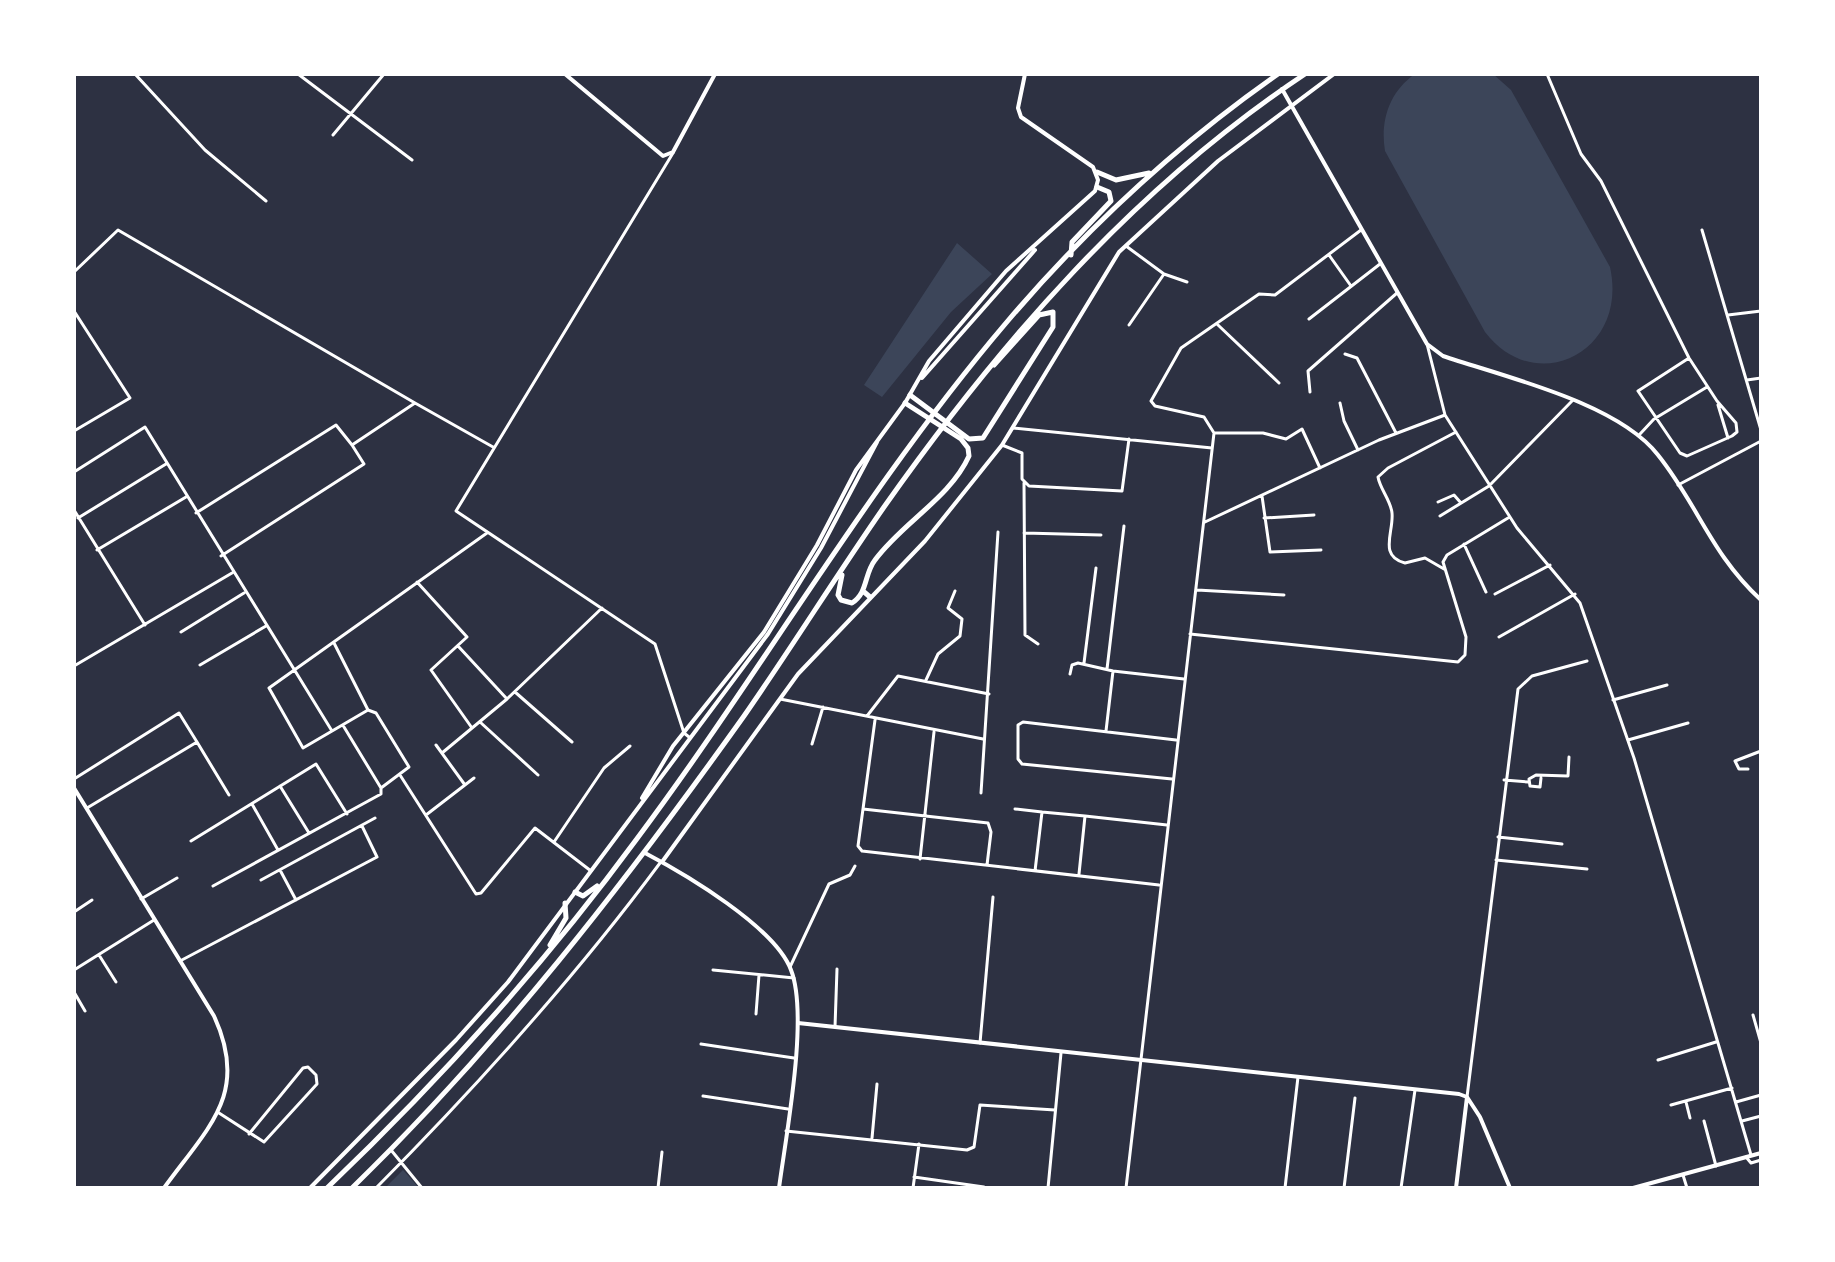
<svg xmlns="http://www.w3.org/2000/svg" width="1835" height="1262" font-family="Jost,sans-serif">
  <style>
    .green { fill: #3c4559 }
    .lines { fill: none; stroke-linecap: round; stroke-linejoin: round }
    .minor { stroke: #fff; stroke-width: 3 }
    .tertiary { stroke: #fff; stroke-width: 4 }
    .secondary { stroke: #fff; stroke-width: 4 }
    .trunk { stroke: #fff; stroke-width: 5 }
  </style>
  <rect width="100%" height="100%" fill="#2d3142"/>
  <!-- green -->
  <path class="green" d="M1415,74H1493L1511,90L1610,267C1629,353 1535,398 1485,332L1385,151C1380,121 1389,92 1415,74Z
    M957,243L992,274L951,312L882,397L864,385Z
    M403,1170L419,1188H385Z"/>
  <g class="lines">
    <!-- minor -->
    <path class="minor" d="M135,74L205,150L266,201
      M298,74L412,160
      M1547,74L1581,154L1601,181L1689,358L1717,401L1736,423L1737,432L1732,436L1687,456L1680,453L1638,391L1689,358
      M333,135L384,74
      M673,153L456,511L655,644L684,733L689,737
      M1702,230L1761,430
      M1126,246L1164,274L1187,282
      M1329,255L1351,286
      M74,272L118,230L415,403
      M74,311L130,398L74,431
      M1728,315L1761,311
      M1309,319L1380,264
      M1129,325L1164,274
      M1218,325L1279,383
      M1427,344L1445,415L1517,528L1580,603L1634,758L1751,1155
      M1345,354L1357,358L1396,433
      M1747,380L1761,378
      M1310,392L1308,371L1397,293
      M1340,403L1344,421L1358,450
      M1718,405L1728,438
      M1013,428L1212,448
      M1214,433H1263L1286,439L1302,429L1320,468
      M1640,434L1654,419L1707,387
      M1002,445L1022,453V479L1029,486L1122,491L1129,439
      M74,472L145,427L332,731
      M1024,483L1025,635L1038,644
      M1678,485L1761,441
      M1262,496L1270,552L1321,550
      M1438,502L1454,495L1461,503
      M74,510L145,625
      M196,513L336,425L352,445L415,403L493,447
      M1440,516L1489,486L1572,401
      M78,518L166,464
      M1264,518L1314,515
      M1205,522L1379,440L1445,415
      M1024,533L1101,535
      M1464,544L1486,592
      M97,550L186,497
      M221,556L364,464L352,445
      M1444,569L1425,558L1405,563C1378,556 1394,532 1392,513C1391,501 1380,489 1378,477L1388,468L1456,432
      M417,582L467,637L431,670L472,728
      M1197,590L1284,595
      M1495,594L1550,565
      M181,632L244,593
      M1190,634L1458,662L1465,655L1466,637L1443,562L1447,555L1508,518
      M1499,637L1575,594
      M458,646L507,699
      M1084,663L1096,568
      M200,665L266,626
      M74,666L232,573
      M1107,669L1124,526
      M1070,674L1072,665L1078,663L1113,671L1184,679
      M926,680L938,654L960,636L962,619L948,608L955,591
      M515,692L572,742
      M780,699L983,739
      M1613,700L1667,685
      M368,710L303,748L269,688L487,533
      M867,716L898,676L989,694
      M875,720L858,846L862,851L1159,885
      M480,722L538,775
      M344,727L381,788
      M1106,731L1113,671
      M1628,740L1688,723
      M812,744L823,707
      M436,745L465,785
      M442,753L507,699L602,608
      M1748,769H1739L1735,761L1761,751
      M400,775L476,894L481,893L535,828L591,871
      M1541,778L1540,787L1530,786L1529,779L1536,775L1568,776L1569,757
      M74,779L179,713L197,742
      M1172,779L1022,764L1018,759V725L1023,722L1176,740
      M1504,780L1528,782
      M280,786L309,833
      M981,793L998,532
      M252,804L278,850
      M87,808L197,742L229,795
      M863,809L988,823L991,832L987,865
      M1015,809L1042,812
      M426,815L474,778
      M1498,837L1562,844
      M191,841L316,764L347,814
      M554,842L604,768L630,746
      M920,859L934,732
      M1496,860L1587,869
      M280,870L296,900
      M1035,871L1042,812L1085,816
      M1079,874L1085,816L1167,825
      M261,880L375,818
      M213,886L381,794V788L409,767L376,713L368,710L334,643
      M141,899L177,878
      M74,912L92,900
      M99,955L116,982
      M180,961L377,857L362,826
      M790,967L829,884L850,875L855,866
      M74,970L154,920
      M713,970L794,978
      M74,992L85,1011
      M756,1014L759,975
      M1753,1015L1761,1043
      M835,1027L837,969
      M980,1043L993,897
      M701,1044L794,1058
      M1658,1060L1716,1042
      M703,1096L788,1109
      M1467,1097L1518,689L1532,676L1587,661
      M1686,1102L1690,1118
      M1736,1102L1761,1095
      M1671,1105L1732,1088
      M219,1113L264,1142L317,1084L316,1075L308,1067L303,1068L249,1134
      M1704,1121L1716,1166
      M1742,1121L1761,1116
      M786,1131L967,1150L974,1147L980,1105L1055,1110
      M872,1138L877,1084
      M391,1150L422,1188
      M1746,1157L1751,1163L1761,1160
      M1683,1175L1687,1188
      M914,1177L984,1187
      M376,1188C478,1085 574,979 660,863
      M658,1188L662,1152
      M913,1188L919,1144
      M1048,1188L1061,1053
      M1126,1188L1214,433L1204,417L1155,406L1151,401L1181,348L1259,294L1275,295L1361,230
      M1285,1188L1298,1077
      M1344,1188L1355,1098
      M1401,1188L1415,1090"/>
    <!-- tertiary -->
    <path class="tertiary" d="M565,74L663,156L673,152L715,74
      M922,378L1035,250
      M74,788L214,1016C250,1094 208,1127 164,1188
      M642,798L673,746L764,632L817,545L856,470L905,403L929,361L1006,271L1095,191L1098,180L1093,167L1021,117L1018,108L1025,74
      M662,862L798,674L925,541L1002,445L1119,252L1218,161L1334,74
      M798,1023L1459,1094L1467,1097L1456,1188
      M1467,1097L1480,1117L1510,1188
      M310,1188L456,1040L508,982L768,634L821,548L877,442
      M1633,1188L1761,1153"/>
    <!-- secondary -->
    <path class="secondary" d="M1282,89L1427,344L1443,356C1505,377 1618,403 1658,455C1698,505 1711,554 1761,600
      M645,853C685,874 775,927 791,970C809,1016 786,1135 779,1188"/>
    <!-- trunk -->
    <path class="trunk" d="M1097,172L1116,180L1149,173
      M1071,255L1072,242L1111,201L1109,192L1097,187
      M910,395L969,439L983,438L1053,327V312L1039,315L994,365
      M842,575L838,595L841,600L852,603C868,593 864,574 875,560C902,523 950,498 969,456L968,448L961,439L905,403
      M863,591L870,597
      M575,892L583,896L597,886
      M550,945L566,918L565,903
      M327,1188C439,1081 544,965 636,840C763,670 868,485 1006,323C1085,230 1178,144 1278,74
      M352,1188C500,1044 625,883 744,716C792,647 836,576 884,507C1001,341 1135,187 1305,74"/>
  </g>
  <!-- border -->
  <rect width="1835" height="1262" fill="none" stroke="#ffffff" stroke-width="152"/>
</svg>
